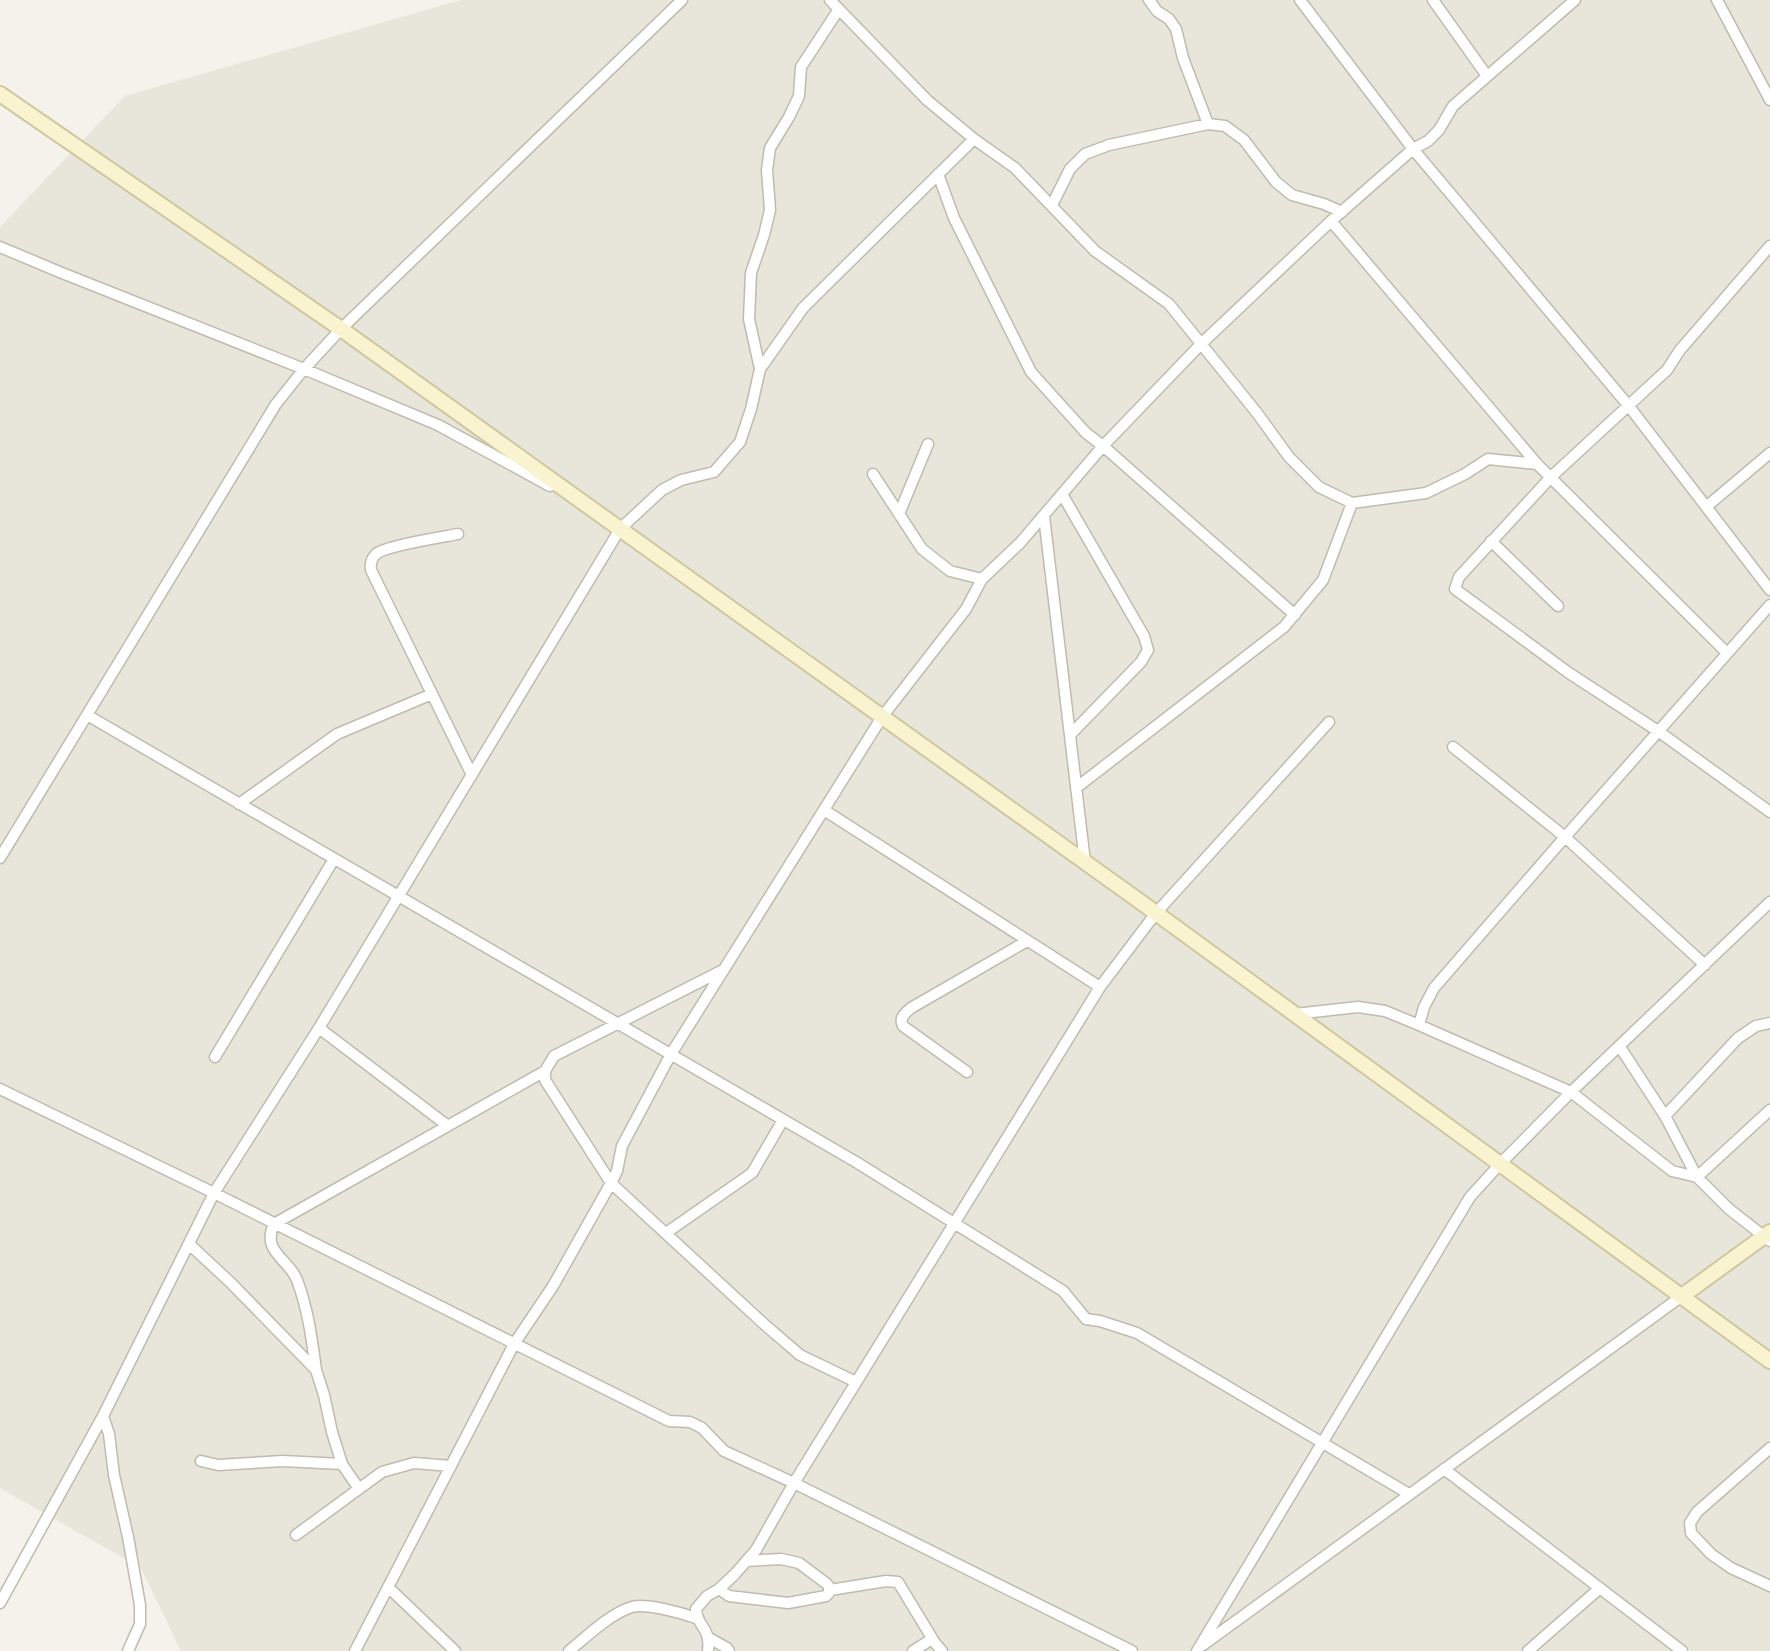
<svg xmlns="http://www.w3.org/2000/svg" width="1770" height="1651" font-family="'Noto Sans',sans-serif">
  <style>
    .residential { fill: #e8e5da }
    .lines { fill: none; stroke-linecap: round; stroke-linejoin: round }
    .street-casing { stroke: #bfbbaf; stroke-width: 13 }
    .secondary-casing { stroke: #cfc79f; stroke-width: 18 }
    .street { stroke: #fff; stroke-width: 10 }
    .secondary { stroke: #faf3d0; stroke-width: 14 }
  </style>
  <rect width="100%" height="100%" fill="#f4f2eb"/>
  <!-- residential -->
  <path class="residential" d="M461,0H1770V1651H181L141,1568L0,1488V227L125,96Z"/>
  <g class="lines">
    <defs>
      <path id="street" d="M830,0L927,100L974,139L1015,168L1095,251L1169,304L1257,413L1289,457L1319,487L1352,503L1426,493L1465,474L1488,459L1537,464L1727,653
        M1149,0L1157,11L1169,19L1176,29L1183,58L1208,124
        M1300,0L1413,149L1628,405L1770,590
        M1433,0L1487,76
        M1717,0L1770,100
        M938,174L954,218L1031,372L1086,433L1103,446L1295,615
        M1052,205L1070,169L1085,154L1109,145L1208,124L1225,126L1244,140L1276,182L1292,195L1324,204L1342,212
        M1331,221L1537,464
        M1770,246L1680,350L1667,370L1551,477L1459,577L1455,589L1569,673L1658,731L1770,812
        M0,247L62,273L304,369L438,425L550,486
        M760,369L749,319L751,273L764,235L770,210L767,170L770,148L789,117L799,96L801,67L839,9
        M873,474L922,549L950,571L982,579
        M1062,494L1144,636L1148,650L1141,662L1070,735
        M1706,507L1770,453
        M899,514L928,444
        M1044,516L1085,862
        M458,534C443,537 385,546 376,554C371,559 370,564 371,570L472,775
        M1491,541L1558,606
        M87,715L856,1162L1063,1291L1086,1319L1100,1321L1137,1333L1409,1494
        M1453,747L1565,837L1705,965
        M1076,788L1284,627L1323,580L1352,503
        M239,804L337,734L432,694
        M824,810L1100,987
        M0,858L276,404L304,369L341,329L682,0
        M721,971L554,1056L545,1071V1080L611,1183L764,1324L800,1355L856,1382
        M1295,1014L1358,1007L1385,1011L1419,1025L1571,1092L1672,1171L1697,1177L1770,1110
        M1419,1025L1424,1007L1434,988L1565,837L1770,605
        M319,1028L448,1126
        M1620,1047L1665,1116L1697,1177L1729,1209L1770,1241
        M215,1057L334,859
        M967,1072L903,1026C899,1018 904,1014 911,1008L1027,941
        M0,1089L214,1193L669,1421L690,1422L702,1428L724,1451L794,1483L1132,1651
        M1665,1116L1738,1038L1756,1026L1770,1023
        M666,1233L752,1173L783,1120
        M189,1244L230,1282L316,1370L324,1395L332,1432L342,1464L359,1489
        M316,1370C312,1340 308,1309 297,1280C289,1259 261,1252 274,1224L545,1071
        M103,1416L109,1434L114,1475L128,1537L140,1605V1624L128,1651
        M1770,1448L1697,1512L1690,1523L1691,1533L1711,1554L1731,1568L1770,1586
        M201,1461L218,1465L283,1461L342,1464
        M1444,1469L1682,1651
        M296,1535L382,1472L414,1463L451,1466
        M388,1587L455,1651
        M719,1589L729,1596L788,1603L826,1596L829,1593V1587L827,1584L799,1563L781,1559L746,1561
        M830,1590L886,1581L898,1582L935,1643L942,1651
        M0,1603L103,1416L214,1193L319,1028L620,529L662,490L681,480L714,472L740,442L751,409L760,369L803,308L974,139
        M709,1638L727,1648L729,1651
        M1203,1645L1682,1296
        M355,1651L514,1344L553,1286L611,1183L617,1171L622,1146L671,1054L882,717L966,609L982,579L1020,543L1103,446L1201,344L1331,221L1413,149L1428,141L1439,130L1453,106L1575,0
        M569,1651C586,1637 611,1613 632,1607C646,1603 682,1613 696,1618
        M708,1651C711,1626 697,1628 696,1609L707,1596L719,1589L735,1574L756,1550L794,1483L1100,987L1156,913L1329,722
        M913,1651L932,1639
        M1197,1651L1470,1197L1500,1164L1571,1092L1770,902
        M1528,1651L1600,1588"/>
      <path id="secondary" d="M0,94L341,329L620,529L1156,913L1770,1361
        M1682,1296L1770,1232"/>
    </defs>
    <!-- street casing -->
    <use href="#street" class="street-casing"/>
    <!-- secondary casing -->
    <use href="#secondary" class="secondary-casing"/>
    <!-- street -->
    <use href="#street" class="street"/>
    <!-- secondary -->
    <use href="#secondary" class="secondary"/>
  </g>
</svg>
